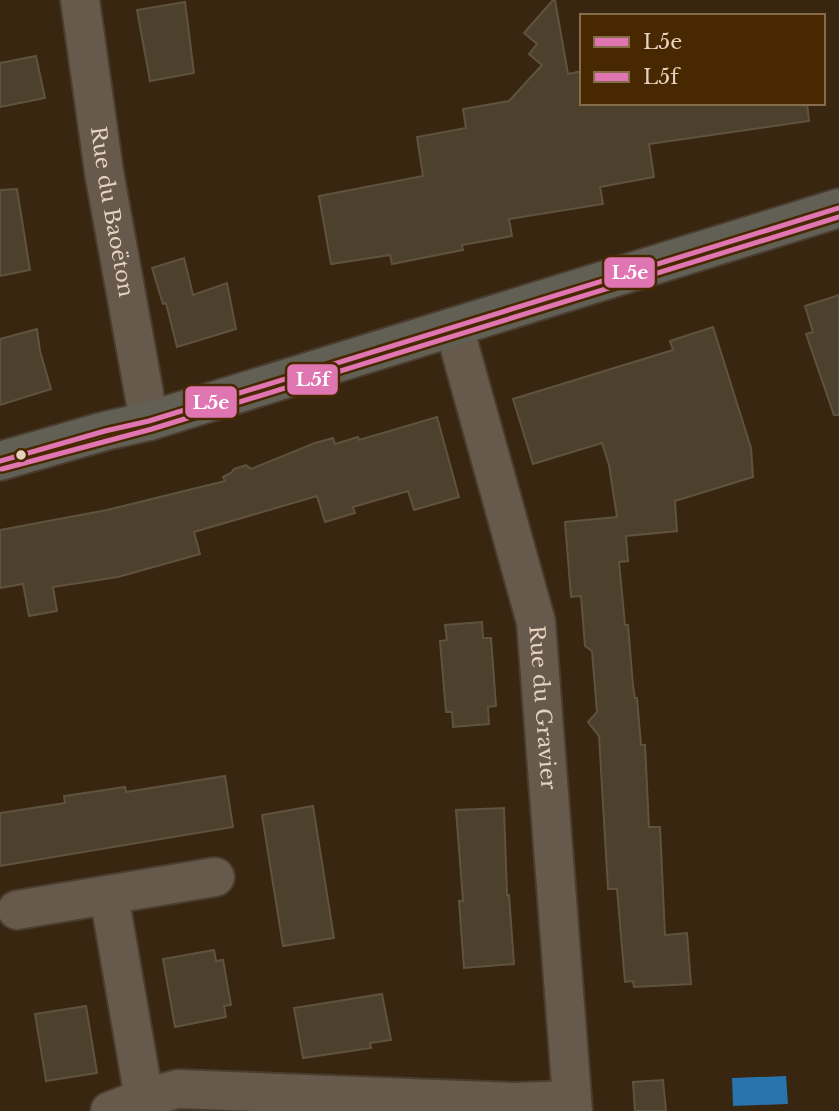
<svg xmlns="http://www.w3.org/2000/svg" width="839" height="1111" font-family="'Libre Baskerville',serif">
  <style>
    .water { fill: #2874ac }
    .building { fill: #4d402d; stroke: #5f533f; stroke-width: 2 }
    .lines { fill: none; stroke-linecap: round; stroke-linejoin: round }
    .minor-casing { stroke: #4a3d2f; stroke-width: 42 }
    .major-casing { stroke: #4a3d2f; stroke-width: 42 }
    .minor { stroke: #67594b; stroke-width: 38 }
    .major { stroke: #626054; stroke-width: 38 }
    .bus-1-casing { stroke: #482800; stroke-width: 10 }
    .bus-2-casing { stroke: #482800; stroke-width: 10 }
    .bus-1 { stroke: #df76b1; stroke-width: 5 }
    .bus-2 { stroke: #df76b1; stroke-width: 5 }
    .bus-dot { fill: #e6d2bf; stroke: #482800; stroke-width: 2.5 }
    .labels { text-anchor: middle; stroke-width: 6; stroke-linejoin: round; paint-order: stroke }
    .street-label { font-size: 21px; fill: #e6d2bf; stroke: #482800 }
    .line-badge { stroke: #482800; stroke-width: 2.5 }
    .badge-label { font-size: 19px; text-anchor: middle; font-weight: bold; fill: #fff }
  </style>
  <rect width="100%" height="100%" fill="#382610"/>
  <!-- water -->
  <path class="water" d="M786,1076L788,1104L733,1106L732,1078Z"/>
  <!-- building -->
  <path class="building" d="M553,0H555L568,74L582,71V103H807L809,121L649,144L654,177L600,187L603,204L509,219L512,236L462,245L463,250L392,264L390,255L331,264L319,196L423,176L417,137L466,128L463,109L509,101L542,65L529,54L537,44L524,33Z
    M185,2L194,73L150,81L137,10Z
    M36,56L45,98L0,107V63Z
    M17,189L30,270L0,276V190Z
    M184,258L193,295L227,283L236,329L177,347L166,303L163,304L152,268Z
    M839,295V415H834L806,334L813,332L805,306Z
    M713,327L751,448L753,477L675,501L677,531L626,536L628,561L619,562L625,625H628L633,686L635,698H637L641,745H645L649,827H660L665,935L687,933L691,984L634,987L633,981L625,982L617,889H608L599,736L588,722L597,712L592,651L585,646L581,596L571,597L565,522L617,517L609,465L602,443L533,464L513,399L673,350L670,341Z
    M37,329L40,351L51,389L0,405V339Z
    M437,417L459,497L414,510L408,491L353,507L355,513L325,522L317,496L194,532L200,554L118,577L53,587L57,611L29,616L23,584L0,588V530L107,510L225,481L223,477L231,473L234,469L246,465L251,469L315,443L333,438L335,444L358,437L359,440Z
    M482,622L483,638H491L496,706L488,707L489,724L453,727L452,712H446L440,641L447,640L445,625Z
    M225,776L233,827L0,866V813L65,803L64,796L125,787L126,792Z
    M313,806L334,938L283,946L262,815Z
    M504,808L507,895H509L514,964L464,968L459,901H463L456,810Z
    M214,950L216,961L223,960L231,1005L224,1006L226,1017L175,1027L163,959Z
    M382,994L391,1040L370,1043L371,1048L303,1058L294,1008Z
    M86,1006L97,1073L46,1081L35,1014Z
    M663,1080L666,1111H635L633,1082Z"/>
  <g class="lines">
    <defs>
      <g id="minor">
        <path id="s1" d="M80,0L104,172L149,421"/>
        <path id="s2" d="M454,327L536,622L573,1111"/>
        <path d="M109,895L144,1098"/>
        <path d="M17,910L215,877"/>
        <path d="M110,1111L144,1098L178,1089L515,1102L572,1100"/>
      </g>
      <path id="major" d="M0,461L105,431L149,421L839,208"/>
    </defs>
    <!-- minor casing -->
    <use href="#minor" class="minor-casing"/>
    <!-- major casing -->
    <use href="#major" class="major-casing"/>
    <!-- minor -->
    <use href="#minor" class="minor"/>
    <!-- major -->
    <use href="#major" class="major"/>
    <defs>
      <path id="bus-1" d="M0,461L105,431L149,421L839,208"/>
      <path id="bus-2" d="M2,469L152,429L839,217"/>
    </defs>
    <!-- bus-1 casing -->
    <use href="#bus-1" class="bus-1-casing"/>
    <!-- bus-2 casing -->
    <use href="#bus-2" class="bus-2-casing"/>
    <!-- bus-1 -->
    <use href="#bus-1" class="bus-1"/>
    <!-- bus-2 -->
    <use href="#bus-2" class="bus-2"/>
  </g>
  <!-- markers -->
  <circle class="bus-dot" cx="21" cy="455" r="6"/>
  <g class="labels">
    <!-- street labels -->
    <g class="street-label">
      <text dy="7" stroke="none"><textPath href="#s1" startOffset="214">Rue du Baoëton</textPath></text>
      <text dy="7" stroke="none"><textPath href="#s2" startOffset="392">Rue du Gravier</textPath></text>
    </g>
  </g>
  <g class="line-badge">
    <rect x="603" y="256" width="53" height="33" rx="7" fill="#df76b1"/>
    <rect x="286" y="363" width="53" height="33" rx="7" fill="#df76b1"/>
    <rect x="184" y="385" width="54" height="34" rx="7" fill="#df76b1"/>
  </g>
  <g class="badge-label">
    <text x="630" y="279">L5e</text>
    <text x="313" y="386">L5f</text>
    <text x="211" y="409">L5e</text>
  </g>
  <!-- legend -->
  <rect x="580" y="14" width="245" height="91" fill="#482800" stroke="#876c4c" stroke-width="2"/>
  <rect x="594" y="37" width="35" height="10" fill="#df76b1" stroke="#876c4c" stroke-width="2"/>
  <text x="643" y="49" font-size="21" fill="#e6d2bf">L5e</text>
  <rect x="594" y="72" width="35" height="10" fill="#df76b1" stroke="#876c4c" stroke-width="2"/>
  <text x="643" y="84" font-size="21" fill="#e6d2bf">L5f</text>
</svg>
